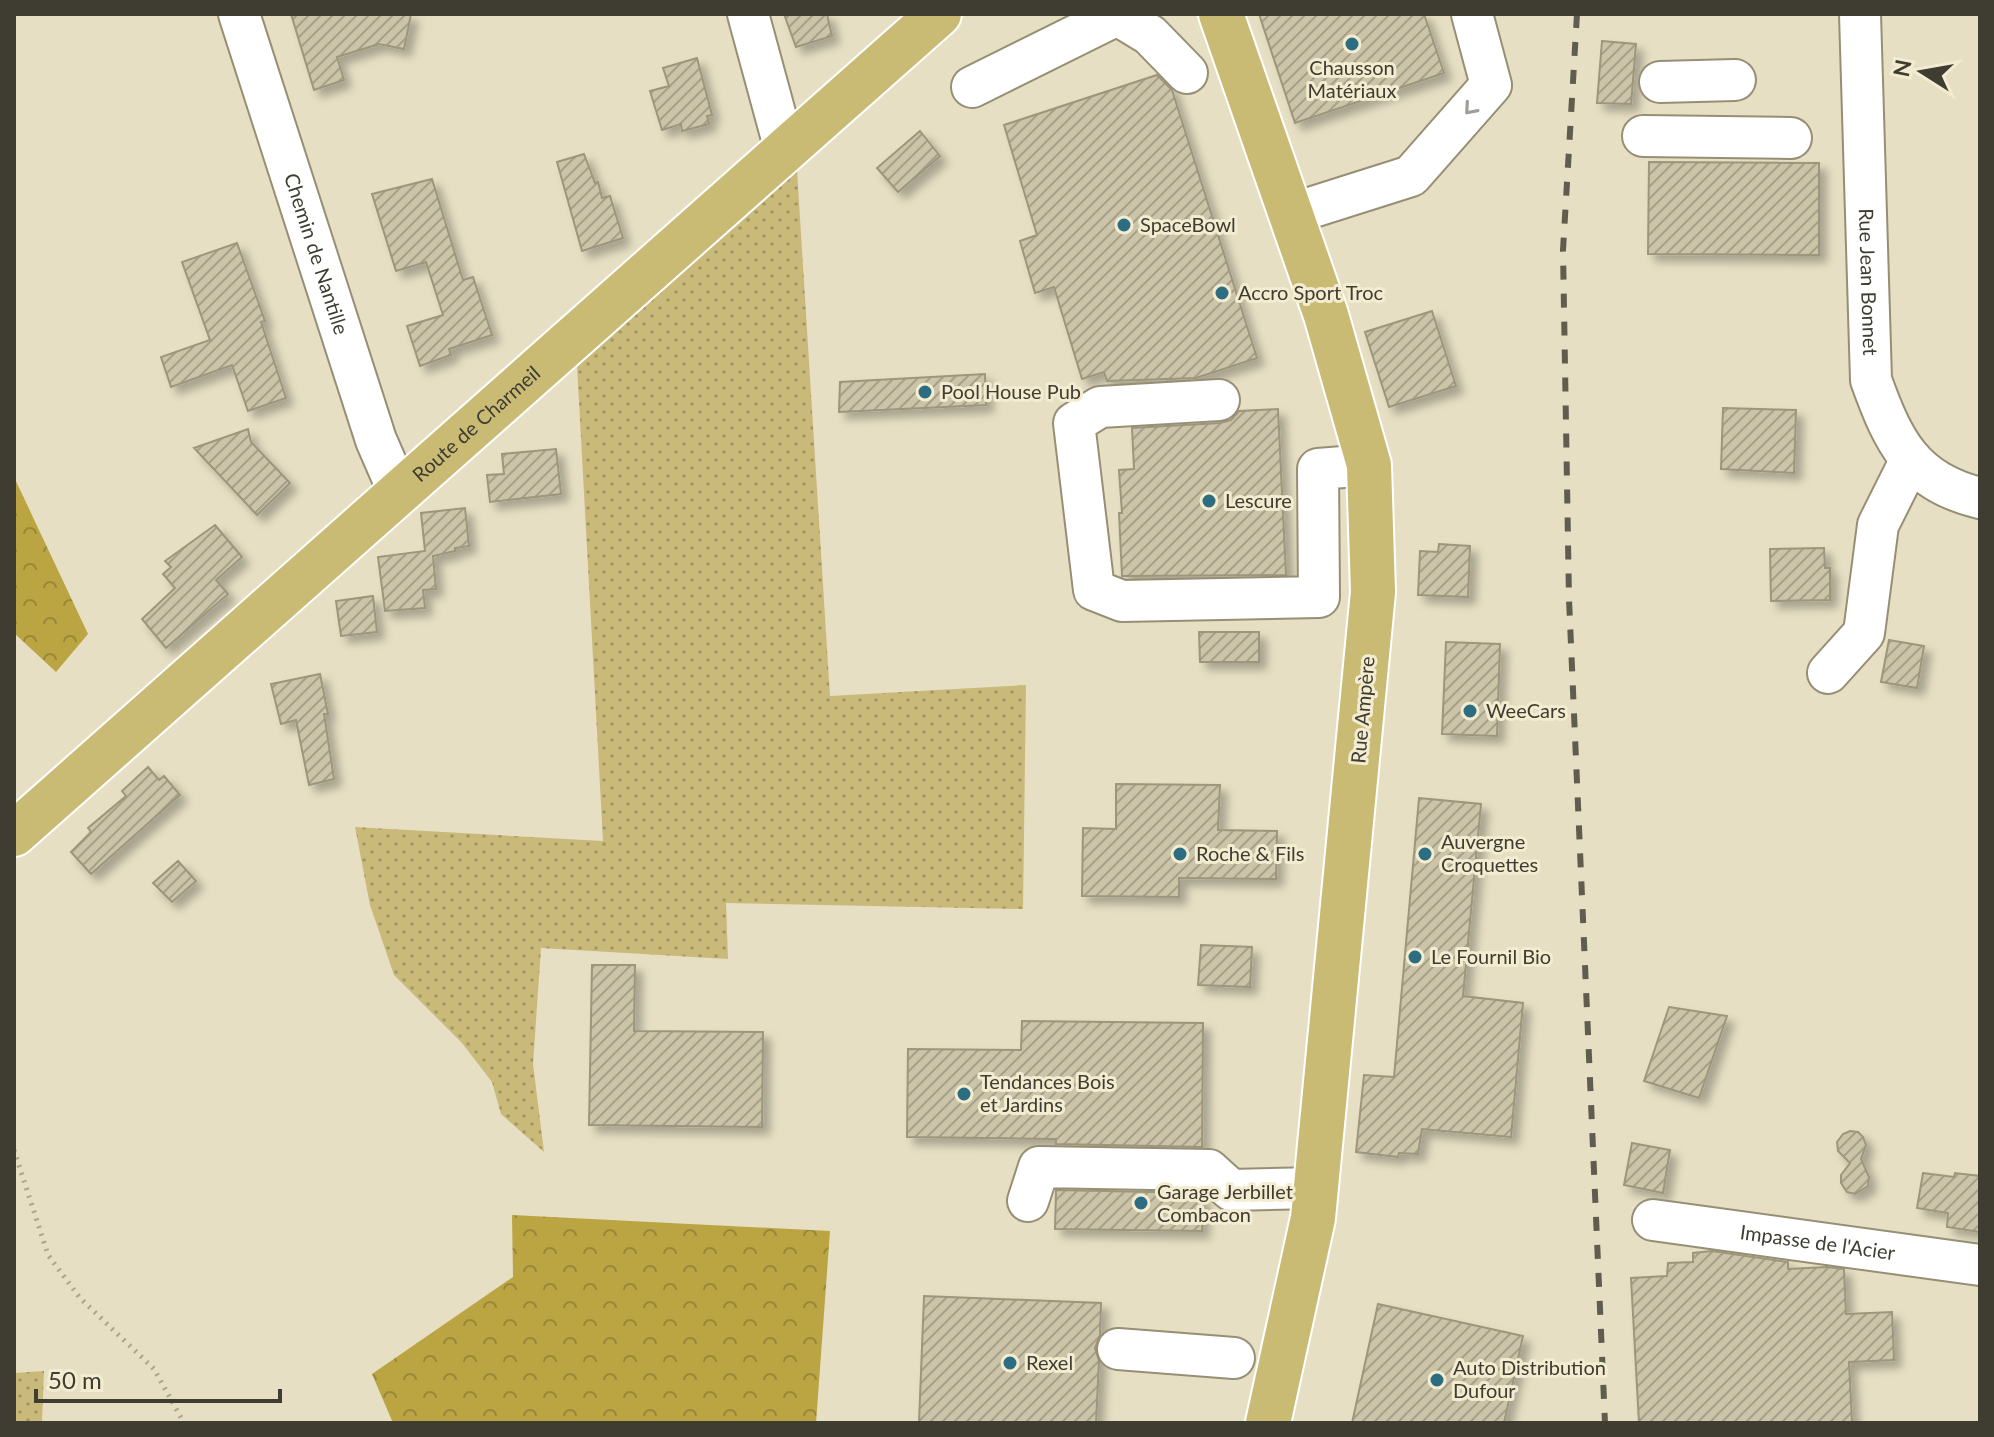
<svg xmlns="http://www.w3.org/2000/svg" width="1994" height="1437" font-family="Lato,sans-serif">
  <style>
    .grass { fill: url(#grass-dots) }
    .forest { fill: url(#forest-crowns) }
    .building { fill: url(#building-hatch); stroke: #9d967c; stroke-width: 2; filter: url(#shadow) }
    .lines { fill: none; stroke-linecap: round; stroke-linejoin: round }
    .minor-casing { stroke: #968f75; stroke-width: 44 }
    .major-casing { stroke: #fff; stroke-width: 48 }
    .path { stroke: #aaa58f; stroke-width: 5; stroke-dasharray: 2 6; stroke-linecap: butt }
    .minor { stroke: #fff; stroke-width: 40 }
    .major { stroke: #cabb74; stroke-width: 44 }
    .rail { stroke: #615d4e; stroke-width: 6; stroke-dasharray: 14 14; stroke-linecap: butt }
    .oneway { stroke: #9f9e98 }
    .poi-dot { fill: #2d6d81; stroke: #f3ecd0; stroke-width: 3 }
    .labels { text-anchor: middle; stroke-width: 6; stroke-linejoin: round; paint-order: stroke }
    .poi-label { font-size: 20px; fill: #3f3c31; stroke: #f3ecd0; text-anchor: start }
    .street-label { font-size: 20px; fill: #3f3c31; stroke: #f3ecd0 }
  </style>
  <defs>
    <pattern id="grass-dots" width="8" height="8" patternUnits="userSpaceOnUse" patternTransform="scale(2)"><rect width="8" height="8" fill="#caba7a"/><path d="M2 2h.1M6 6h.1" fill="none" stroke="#a59865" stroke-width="1.8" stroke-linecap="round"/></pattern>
    <pattern id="forest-crowns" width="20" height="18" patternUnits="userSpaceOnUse" patternTransform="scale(2)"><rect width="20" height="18" fill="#bba442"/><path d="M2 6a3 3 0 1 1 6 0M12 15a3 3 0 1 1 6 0" fill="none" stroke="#998738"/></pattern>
    <pattern id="building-hatch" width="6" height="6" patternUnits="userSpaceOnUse" patternTransform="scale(2)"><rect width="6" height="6" fill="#cbc4a8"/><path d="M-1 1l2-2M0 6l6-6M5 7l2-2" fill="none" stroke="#a6a089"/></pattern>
    <filter id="shadow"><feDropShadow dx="7" dy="7" stdDeviation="4" flood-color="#0004"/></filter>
  </defs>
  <rect width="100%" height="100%" fill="#e6dfc3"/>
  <!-- grass -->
  <path class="grass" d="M797,170L830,696L1026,685L1023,909L726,903L728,959L541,948L533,1064L544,1152L501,1114L492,1082L462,1043L394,975L370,905L355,827L603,841L577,365Z
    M44,1371L42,1423H14V1373Z"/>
  <!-- forest -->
  <path class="forest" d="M14,477L88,634L56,672L14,633Z
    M512,1215L830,1231L816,1423H393L372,1374L513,1277Z"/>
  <!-- building -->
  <path class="building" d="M291,14H411L404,49L379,44L337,57L344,80L314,90Z
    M784,14H827L832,36L796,47Z
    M1259,14H1424L1444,73L1295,123Z
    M1602,41L1636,44L1631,104L1597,103Z
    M697,58L712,115L707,116L709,124L682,131L681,124L662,130L650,91L669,86L663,68Z
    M1157,75L1172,90L1257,358L1196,378L1107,381L1104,372L1082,379L1054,287L1035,293L1020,241L1037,235L1004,125Z
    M920,131L940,156L898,192L877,168Z
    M584,154L595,183L598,182L602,198L610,196L623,238L582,251L557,162Z
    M1649,162L1819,163V255L1648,254Z
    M432,179L463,280L473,277L492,335L449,349L451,355L420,366L407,326L443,315L426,262L396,271L372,194Z
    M237,243L265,321L261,322L286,398L248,411L232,365L171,387L161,357L210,340L182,262Z
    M1432,311L1456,386L1389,407L1365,332Z
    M985,374L986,405L839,412L840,382Z
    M1723,408L1796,410L1794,473L1721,469Z
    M1278,409L1286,575L1122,576L1119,513H1122L1119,470L1134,469L1132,428L1220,423L1231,420L1239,411Z
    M248,429L251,442L290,483L257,515L194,448Z
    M556,449L561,494L490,502L487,475L504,474L502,454Z
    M465,508L469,546L455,548V551L433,556L436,589L423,590L425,608L385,611L378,557L425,551L421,513Z
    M215,525L242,557L216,580L228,594L166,648L142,619L175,588L163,574L171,567L165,561Z
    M1439,544L1470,546L1468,597L1418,595L1420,551L1438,552Z
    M1824,548L1825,568H1830V600L1771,601L1770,549Z
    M373,596L377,632L341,636L336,601Z
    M1199,632H1259V662H1200Z
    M1889,640L1924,646L1917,688L1881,682Z
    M1446,642L1500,644L1497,736L1442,734Z
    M320,674L328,714H324L334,779L309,785L296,720L281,724L271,684Z
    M148,767L159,780L164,776L180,795L91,874L71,852L91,832L88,828L126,796L122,791Z
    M1116,784L1220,785L1218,830L1277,831L1276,879L1179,878V897L1082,896L1083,828L1116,829Z
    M1419,798L1481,804L1463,996L1523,1003L1511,1137L1422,1129L1418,1154L1399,1153L1398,1157L1356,1152L1364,1075L1394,1077Z
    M178,861L196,881L172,902L153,883Z
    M1201,945L1252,947L1250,987L1198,985Z
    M592,965H635L634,1031L763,1032L762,1127L589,1125Z
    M1669,1007L1727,1016L1699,1098L1644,1081Z
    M1022,1021L1203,1023L1202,1147L1056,1144V1139L907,1137L908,1049L1021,1050Z
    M1850,1131L1858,1132L1863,1137L1866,1145L1861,1159L1869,1177L1868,1186L1855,1194L1847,1192L1841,1183V1175L1850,1163L1838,1151L1837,1142L1843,1134Z
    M1632,1143L1670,1150L1663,1193L1624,1185Z
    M1923,1173L1954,1177L1955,1173L1980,1176V1232L1947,1227L1948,1213L1917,1208Z
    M1056,1190L1200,1193L1202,1195V1231L1055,1229Z
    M1712,1251L1788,1262V1269L1827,1267L1844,1269L1846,1314L1892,1312L1894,1360L1849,1362L1852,1423H1639L1631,1278L1667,1276L1668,1263L1693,1262V1253Z
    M924,1296L1101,1303L1100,1335L1095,1348L1099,1361L1096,1423H919Z
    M1378,1304L1523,1336L1504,1423H1352Z"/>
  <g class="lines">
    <defs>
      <g id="minor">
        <path id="s1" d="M239,14L376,440L399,493"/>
        <path d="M748,14L785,150"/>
        <path id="s2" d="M1860,14L1871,380C1893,441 1912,482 1980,498"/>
        <path d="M1660,82L1735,80"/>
        <path d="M972,87L1117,15L1150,35L1187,73"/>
        <path d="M1643,136L1791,138"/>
        <path d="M1291,214L1411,176L1491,85L1472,14"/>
        <path d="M1219,400L1100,407L1074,423L1094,590L1122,601L1319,597L1318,469L1369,465"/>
        <path d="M1828,673L1864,633L1878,525L1910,461"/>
        <path d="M1028,1201L1039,1167L1209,1170L1231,1190L1316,1188"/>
        <path id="s3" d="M1653,1220L1980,1265"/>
        <path d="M1118,1349L1234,1358"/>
      </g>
      <g id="major">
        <path d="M1221,14L1326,315L1369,465L1373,592L1313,1218L1268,1423"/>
        <path id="s4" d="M14,834L939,14"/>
      </g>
    </defs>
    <!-- minor casing -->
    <use href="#minor" class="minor-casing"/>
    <!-- major casing -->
    <use href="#major" class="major-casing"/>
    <!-- path -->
    <path class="path" d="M14,1150L48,1255L80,1298L154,1369L184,1423"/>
    <!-- minor -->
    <use href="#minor" class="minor"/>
    <!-- major -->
    <use href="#major" class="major"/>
    <!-- rail -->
    <path class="rail" d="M1577,14L1563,250L1569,599L1605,1423"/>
  </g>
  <!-- one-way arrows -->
  <defs><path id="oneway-chevron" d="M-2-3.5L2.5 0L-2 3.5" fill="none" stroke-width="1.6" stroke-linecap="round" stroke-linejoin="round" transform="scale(2)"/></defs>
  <use class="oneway" href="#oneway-chevron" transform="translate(1470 109) rotate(131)"/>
  <!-- markers -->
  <g class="poi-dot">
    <circle cx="1352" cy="44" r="8"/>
    <circle cx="1124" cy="225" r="8"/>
    <circle cx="1222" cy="293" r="8"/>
    <circle cx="925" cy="392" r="8"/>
    <circle cx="1209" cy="501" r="8"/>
    <circle cx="1470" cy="711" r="8"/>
    <circle cx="1180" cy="854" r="8"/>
    <circle cx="1425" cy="854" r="8"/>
    <circle cx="1415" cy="957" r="8"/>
    <circle cx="964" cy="1094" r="8"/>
    <circle cx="1141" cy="1203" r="8"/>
    <circle cx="1010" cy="1363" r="8"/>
    <circle cx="1437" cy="1380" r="8"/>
  </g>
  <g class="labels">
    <!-- poi labels -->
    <g class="poi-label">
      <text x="1352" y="75" text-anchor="middle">Chausson<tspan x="1352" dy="23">Matériaux</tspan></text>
      <text x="1140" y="232">SpaceBowl</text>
      <text x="1238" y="300">Accro Sport Troc</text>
      <text x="941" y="399">Pool House Pub</text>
      <text x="1225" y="508">Lescure</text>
      <text x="1486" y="718">WeeCars</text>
      <text x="1441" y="849">Auvergne<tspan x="1441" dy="23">Croquettes</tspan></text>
      <text x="1196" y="861">Roche &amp; Fils</text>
      <text x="1431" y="964">Le Fournil Bio</text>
      <text x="980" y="1089">Tendances Bois<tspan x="980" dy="23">et Jardins</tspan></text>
      <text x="1157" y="1199">Garage Jerbillet<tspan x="1157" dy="23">Combacon</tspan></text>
      <text x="1026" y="1370">Rexel</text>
      <text x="1453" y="1375">Auto Distribution<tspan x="1453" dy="23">Dufour</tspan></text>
    </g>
    <!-- street labels -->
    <g class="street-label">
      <text dy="7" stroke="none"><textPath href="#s1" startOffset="252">Chemin de Nantille</textPath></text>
      <text dy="7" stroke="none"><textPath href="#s2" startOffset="268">Rue Jean Bonnet</textPath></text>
      <text dy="7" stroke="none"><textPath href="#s4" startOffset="618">Route de Charmeil</textPath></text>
      <text transform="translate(1363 710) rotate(-85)" y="7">Rue Ampère</text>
      <text dy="7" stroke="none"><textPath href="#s3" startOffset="166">Impasse de l'Acier</textPath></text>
    </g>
  </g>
  <!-- border -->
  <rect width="1994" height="1437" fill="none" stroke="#3f3c31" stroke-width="32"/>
  <!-- north arrow -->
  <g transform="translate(1922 72) rotate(281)" stroke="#f3ecd0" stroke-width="6" paint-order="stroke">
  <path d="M0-6L14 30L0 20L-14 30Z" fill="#3f3c31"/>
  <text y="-12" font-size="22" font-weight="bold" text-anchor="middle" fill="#3f3c31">N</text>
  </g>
  <!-- scale -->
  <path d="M36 1389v12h244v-12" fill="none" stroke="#3f3c31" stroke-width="4"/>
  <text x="48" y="1389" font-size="24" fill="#3f3c31" stroke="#f3ecd0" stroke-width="6" paint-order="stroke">50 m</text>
</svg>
